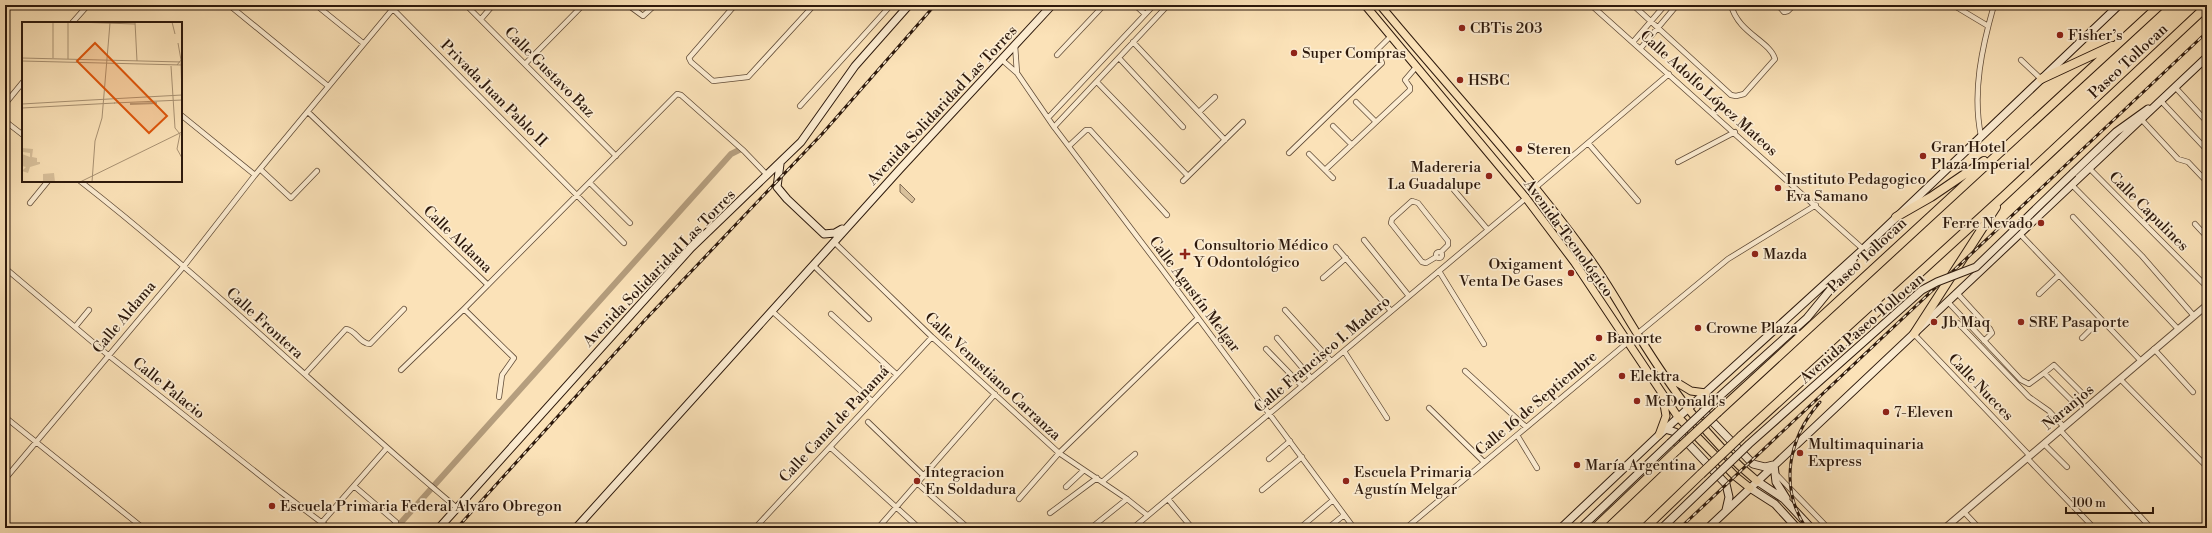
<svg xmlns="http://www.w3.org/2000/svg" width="2212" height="533" font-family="'Libre Bodoni',serif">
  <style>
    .green { fill: #d8c09b; stroke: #826c54 }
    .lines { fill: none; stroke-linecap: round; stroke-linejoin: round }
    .canal { stroke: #b59e7e; stroke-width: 6 }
    .minor-casing { stroke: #604b37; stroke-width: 6 }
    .tertiary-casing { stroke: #604b37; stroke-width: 8 }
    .secondary-casing { stroke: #2d190c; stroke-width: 9 }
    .primary-casing { stroke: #2d190c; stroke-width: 9 }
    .trunk-casing { stroke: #2d190c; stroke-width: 10 }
    .minor { stroke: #fcecd1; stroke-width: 4.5 }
    .tertiary { stroke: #fcecd1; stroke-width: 6 }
    .secondary { stroke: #fcecd1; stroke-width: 7 }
    .primary { stroke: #fbe2b8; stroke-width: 7 }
    .trunk { stroke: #fbe2b8; stroke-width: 8 }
    .rail-casing { stroke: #2d190c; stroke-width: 3 }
    .rail { stroke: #fcecd1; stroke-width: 1.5; stroke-dasharray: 4.5; stroke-linecap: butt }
    .secondary-bridge-casing { stroke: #2d190c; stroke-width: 9; stroke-linecap: butt }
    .trunk-bridge-casing { stroke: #2d190c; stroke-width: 10; stroke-linecap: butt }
    .secondary-bridge { stroke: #fcecd1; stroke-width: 7 }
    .trunk-bridge { stroke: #fbe2b8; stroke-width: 8 }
    .poi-dot { fill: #8f2418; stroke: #fcecd1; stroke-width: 1.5 }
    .labels { text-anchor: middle; stroke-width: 3.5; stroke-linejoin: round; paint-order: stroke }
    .poi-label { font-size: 15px; fill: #2d190c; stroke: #fcecd1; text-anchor: start }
    .street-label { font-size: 15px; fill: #2d190c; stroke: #fcecd1 }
    .inset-river { fill: none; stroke: #b59e7e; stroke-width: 2 }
    .inset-road { fill: none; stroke: #a99273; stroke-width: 1 }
    .view { fill: #df560c; fill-opacity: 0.15; stroke: #df560c; stroke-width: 2 }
    .inset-edge { fill: none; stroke: #2d190c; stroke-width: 2 }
  </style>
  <rect width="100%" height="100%" fill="#fbe2b8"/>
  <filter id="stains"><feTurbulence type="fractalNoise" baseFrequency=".005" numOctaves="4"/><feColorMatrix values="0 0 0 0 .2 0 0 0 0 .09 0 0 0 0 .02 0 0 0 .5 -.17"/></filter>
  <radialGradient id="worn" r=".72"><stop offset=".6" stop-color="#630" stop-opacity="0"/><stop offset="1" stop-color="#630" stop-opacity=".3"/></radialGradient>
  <!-- green -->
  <path class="green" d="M900,184L915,199L912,203L900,192Z"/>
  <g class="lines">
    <!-- canal -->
    <path class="canal" d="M396,528L731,154L741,149"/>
    <defs>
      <path id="minor" d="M229,5L328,86
        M316,5L363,43
        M466,5L616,156
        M628,5L643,16L655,5
        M735,5L689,58L691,62L713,81L748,77L814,5
        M1135,5L1145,14
        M1591,5L1863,249
        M1633,5L1731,95L1736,96L1744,94L1775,59C1770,41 1738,33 1731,5
        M1778,5L1784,12L1788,11L1794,5
        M1953,5L1988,26
        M393,9L624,243
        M481,19L493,5
        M72,23L88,5
        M1133,42L1225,140
        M1633,42L1665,5
        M1015,45L1017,73
        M1640,49L1677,5
        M1057,55L1104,5
        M1119,58L1183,127
        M1001,59L1017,73L1054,127L1161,268L1354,528
        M2021,60L2041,79
        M525,64L583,5
        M1097,82L1188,176
        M2175,87L2207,122
        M2161,101L2206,149
        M1356,102L1376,122
        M5,104L23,82
        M800,106L891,5
        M308,112L488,285
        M1199,112L1215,97
        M181,115L255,175
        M1048,118L1154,5
        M2142,120L2178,159L2188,162L2207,182
        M5,121L23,135
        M1333,126L1352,145
        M1054,127L1168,5
        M1981,136C1972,92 1982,47 1994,5
        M1588,143L1638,201
        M1069,146L1086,130H1090L1167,215
        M1289,153L1382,63L1377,50L1391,36
        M1309,154L1333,178
        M1678,162L1735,132
        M260,169L291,198L317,171
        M2090,169L2207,287
        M1325,170L1410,90V87L1405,80L1417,66
        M80,181C211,283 329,401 457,508
        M1183,181L1243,122
        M590,183L630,223
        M2072,185L2142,256L2194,316
        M1535,188L1669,74
        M1454,190L1488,230
        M30,203L48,181
        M2073,217L2178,329
        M2206,217L2207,218
        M2195,224L2207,237
        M2020,234L2141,361
        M1364,240L1409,296
        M834,242L932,337L1059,453L1127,499L1147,515
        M1336,247L1391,311
        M1436 255a3 3 0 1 1 6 0a3 3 0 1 1-6 0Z
        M1436,257L1426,263L1422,262L1391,223L1392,219L1412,201L1418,203L1448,241V245L1441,252
        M813,265L869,319
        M5,268L108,355L281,492L329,528
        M1439,271L1484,344
        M1323,278L1346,258
        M1957,293L1990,329L1992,333L1984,341
        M2039,294L2059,275
        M1948,302L2021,380L2029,384L2044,373L2074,403
        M464,309L514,358L502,375L499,397
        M1285,310L1331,361
        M772,311L872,401
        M831,314L896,374
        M1958,323L2029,397L2049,411L2064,427
        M75,327L89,310
        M1637,334L1728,259L1816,205
        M1914,334L2030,456
        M1277,338L1311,378
        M2082,338L2101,319
        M1266,349L1302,386
        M2154,349L2193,392
        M1344,351L1387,418
        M401,370L464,309L677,94L681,95L744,151L767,175
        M1465,371L1526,427
        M2044,373L2054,365L2083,394
        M305,374L346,329C356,330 360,344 370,344L404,309
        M2120,379L2207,467
        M1429,408L1484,462
        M5,417L143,528
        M868,422L924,476
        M2060,430L2151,528
        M1517,435L1537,468
        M2044,444L2067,467
        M830,447L919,528
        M2027,458L2094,528
        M1269,459L1290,441
        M1775,473L1828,528
        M5,479L184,266L255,175L396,5
        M1102,482L1135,454
        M917,483L968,528
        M354,486L396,522L392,528
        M1066,487L1084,470
        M1262,490L1302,457
        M1019,499L1059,453L1197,319
        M1168,499L1192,528
        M1964,512L1979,528
        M1050,513L1097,478
        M317,528L386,449
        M755,528L932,337
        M878,528L995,394
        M1091,528L1127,499
        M1133,528L1526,198
        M1300,528L1333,500
        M1328,528L1344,515
        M1406,528L1627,343"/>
      <path id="tertiary" d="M1945,528L2207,305"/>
      <path id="secondary" d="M780,164L777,187L787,199L824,234L835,233L842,229
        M2073,173L2116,132L2148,109
        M1706,393L1704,409L1708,417L1753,464L1765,467L1773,465
        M1711,404L1807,318L1853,262
        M1665,429L1675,432L1682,437L1726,484L1729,497L1726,510
        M1774,465L1776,482L1786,498
        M1757,481L1784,499L1811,528
        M1750,488L1775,504L1797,528
        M439,528L691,248L801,142L855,66L909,5
        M576,528L900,169L1052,5
        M1561,528L1659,435L1860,252L2119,5
        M1581,528L1670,443
        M1708,528L2207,57"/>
      <path id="primary" d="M1365,5L1526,198L1575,263L1678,417L1735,476L1750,488
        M1380,5C1449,88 1523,167 1587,255C1606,280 1621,308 1638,335C1671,388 1708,441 1757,481
        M1668,377L1691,391L1706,393
        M1659,435L1666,416L1663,399"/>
      <path id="trunk" d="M2041,79L2112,46
        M1896,217L1931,197L1984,161
        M1914,334L1996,207
        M1718,412L2160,5
        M1741,436L2004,196L2207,6
        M1595,528L1677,450
        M1645,528L1701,474"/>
    </defs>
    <!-- minor casing -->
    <use href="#minor" class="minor-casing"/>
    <!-- tertiary casing -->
    <use href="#tertiary" class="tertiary-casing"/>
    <!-- secondary casing -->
    <use href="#secondary" class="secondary-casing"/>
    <!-- primary casing -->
    <use href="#primary" class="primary-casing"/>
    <!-- trunk casing -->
    <use href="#trunk" class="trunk-casing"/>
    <!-- minor -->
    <use href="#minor" class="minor"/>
    <!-- tertiary -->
    <use href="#tertiary" class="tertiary"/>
    <!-- secondary -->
    <use href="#secondary" class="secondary"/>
    <!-- primary -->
    <use href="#primary" class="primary"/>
    <!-- trunk -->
    <use href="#trunk" class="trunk"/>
    <defs>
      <path id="rail" d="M457,528L644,321L822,134L935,5
        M1680,528L2207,32
        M1806,528C1779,487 1788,438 1820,402"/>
    </defs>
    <!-- rail casing -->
    <use href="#rail" class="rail-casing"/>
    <!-- rail -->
    <use href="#rail" class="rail"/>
    <defs>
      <path id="secondary-bridge" d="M1670,443L1711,404
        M1662,528L1749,444L1922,290L1937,282L1976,267L2073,173"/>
      <path id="trunk-bridge" d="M1677,450L1718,412
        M1701,474L1741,436"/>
    </defs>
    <!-- secondary-bridge casing -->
    <use href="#secondary-bridge" class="secondary-bridge-casing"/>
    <!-- trunk-bridge casing -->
    <use href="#trunk-bridge" class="trunk-bridge-casing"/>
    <!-- secondary-bridge -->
    <use href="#secondary-bridge" class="secondary-bridge"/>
    <!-- trunk-bridge -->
    <use href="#trunk-bridge" class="trunk-bridge"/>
  </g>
  <!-- markers -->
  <g class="poi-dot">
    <circle cx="1462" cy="28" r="4"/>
    <circle cx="2060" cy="35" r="4"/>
    <circle cx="1294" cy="53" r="4"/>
    <circle cx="1460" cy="80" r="4"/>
    <circle cx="1519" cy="149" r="4"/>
    <circle cx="1923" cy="156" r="4"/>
    <circle cx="1489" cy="176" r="4"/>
    <circle cx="1778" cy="188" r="4"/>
    <circle cx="2041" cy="223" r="4"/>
    <path d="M1183 248h4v4h4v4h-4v4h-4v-4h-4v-4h4z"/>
    <circle cx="1755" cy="254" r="4"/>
    <circle cx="1571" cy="273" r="4"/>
    <circle cx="1934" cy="322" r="4"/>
    <circle cx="2021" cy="322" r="4"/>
    <circle cx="1698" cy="328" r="4"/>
    <circle cx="1599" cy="338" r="4"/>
    <circle cx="1622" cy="376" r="4"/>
    <circle cx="1637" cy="401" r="4"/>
    <circle cx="1886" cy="412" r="4"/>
    <circle cx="1800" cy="453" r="4"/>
    <circle cx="1577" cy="465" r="4"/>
    <circle cx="917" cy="481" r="4"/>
    <circle cx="1346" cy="481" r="4"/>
    <circle cx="272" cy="506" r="4"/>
  </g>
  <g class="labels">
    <!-- poi labels -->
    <g class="poi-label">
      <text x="1470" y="33">CBTis 203</text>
      <text x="2068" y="40">Fisher’s</text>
      <text x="1302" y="58">Super Compras</text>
      <text x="1468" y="85">HSBC</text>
      <text x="1931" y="152">Gran Hotel<tspan x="1931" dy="17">Plaza Imperial</tspan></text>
      <text x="1527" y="154">Steren</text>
      <text x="1481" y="172" text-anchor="end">Madereria<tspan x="1481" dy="17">La Guadalupe</tspan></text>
      <text x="1786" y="184">Instituto Pedagogico<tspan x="1786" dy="17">Eva Samano</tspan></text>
      <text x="2033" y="228" text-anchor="end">Ferre Nevado</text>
      <text x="1194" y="250">Consultorio Médico<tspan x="1194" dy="17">Y Odontológico</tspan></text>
      <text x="1763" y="259">Mazda</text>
      <text x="1563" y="269" text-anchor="end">Oxigament<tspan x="1563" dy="17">Venta De Gases</tspan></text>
      <text x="1942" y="327">Jb Maq</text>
      <text x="2029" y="327">SRE Pasaporte</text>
      <text x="1706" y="333">Crowne Plaza</text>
      <text x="1607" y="343">Banorte</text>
      <text x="1630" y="381">Elektra</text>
      <text x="1645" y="406">McDonald's</text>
      <text x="1894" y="417">7-Eleven</text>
      <text x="1808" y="449">Multimaquinaria<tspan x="1808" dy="17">Express</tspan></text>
      <text x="1585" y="470">María Argentina</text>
      <text x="925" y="477">Integracion<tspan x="925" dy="17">En Soldadura</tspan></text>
      <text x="1354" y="477">Escuela Primaria<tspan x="1354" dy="17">Agustín Melgar</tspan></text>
      <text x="280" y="511">Escuela Primaria Federal Alvaro Obregon</text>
    </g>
    <!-- street labels -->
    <g class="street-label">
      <text transform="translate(2128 61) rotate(-43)" y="5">Paseo Tollocan</text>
      <text transform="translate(550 72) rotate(45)" y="5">Calle Gustavo Baz</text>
      <text transform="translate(494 93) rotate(45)" y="5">Privada Juan Pablo II</text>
      <text transform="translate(1709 93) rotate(42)" y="5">Calle Adolfo López Mateos</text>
      <text transform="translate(942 105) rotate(-47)" y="5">Avenida Solidaridad Las Torres</text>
      <text transform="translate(2149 211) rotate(45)" y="5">Calle Capulines</text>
      <text transform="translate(1569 238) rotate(54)" y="5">Avenida Tecnológico</text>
      <text transform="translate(458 239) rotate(44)" y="5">Calle Aldama</text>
      <text transform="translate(1867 255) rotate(-43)" y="5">Paseo Tollocan</text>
      <text transform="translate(659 268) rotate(-46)" y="5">Avenida Solidaridad Las Torres</text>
      <text transform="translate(1195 294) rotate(53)" y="5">Calle Agustín Melgar</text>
      <text transform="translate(124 317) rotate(-50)" y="5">Calle Aldama</text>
      <text transform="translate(265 323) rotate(42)" y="5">Calle Frontera</text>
      <text transform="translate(1862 328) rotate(-41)" y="5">Avenida Paseo Tollocan</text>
      <text transform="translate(1322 354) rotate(-40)" y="5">Calle Francisco I. Madero</text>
      <text transform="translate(993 376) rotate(43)" y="5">Calle Venustiano Carranza</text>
      <text transform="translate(1981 387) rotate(46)" y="5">Calle Nueces</text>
      <text transform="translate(169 388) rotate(39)" y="5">Calle Palacio</text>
      <text transform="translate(1536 403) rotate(-40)" y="5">Calle 16 de Septiembre</text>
      <text transform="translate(2068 407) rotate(-40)" y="5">Naranjos</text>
      <text transform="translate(834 424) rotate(-47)" y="5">Calle Canal de Panamá</text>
    </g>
  </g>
  <!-- overview -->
  <g transform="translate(22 22)">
    <rect width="160" height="160" fill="#fbe2b8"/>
    <path d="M0,126L11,127L10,135L15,136V140H18V142L8,145L6,151L0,149L4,145L0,144V132L8,135V131L1,130ZM32,151L33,160H21V152Z" fill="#d8c09b"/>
    <path class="inset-river" d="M108,82L135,81"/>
    <path class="inset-road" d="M46,0V37M53,0L113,2M113,0L115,39M150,0L153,12M0,13V26M0,36L160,40M31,36V0M0,39L160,43M159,41L160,75M155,43L159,38L156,21M149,44L153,106L158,112M69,78L160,73M92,81L160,78M0,82L69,78M0,86L93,81M158,112L155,127L160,136M58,160L160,110M70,160L73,119L80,96L88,1"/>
    <path class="view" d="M73,21L145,94L127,111L55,39Z"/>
    <rect width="160" height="160" class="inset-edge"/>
  </g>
  <!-- margin -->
  <rect width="2212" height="533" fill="none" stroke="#fbe2b8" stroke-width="20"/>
  <rect x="6" y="6" width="2200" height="521" fill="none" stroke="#2d190c" stroke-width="2"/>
  <rect x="10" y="10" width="2192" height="513" fill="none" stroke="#2d190c"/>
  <!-- scale -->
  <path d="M2066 507v6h87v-6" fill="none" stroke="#2d190c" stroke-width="2"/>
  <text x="2072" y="507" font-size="12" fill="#2d190c" stroke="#fcecd1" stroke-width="3" paint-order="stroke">100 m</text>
  <rect width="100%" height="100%" filter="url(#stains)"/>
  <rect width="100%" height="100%" fill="url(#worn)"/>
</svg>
